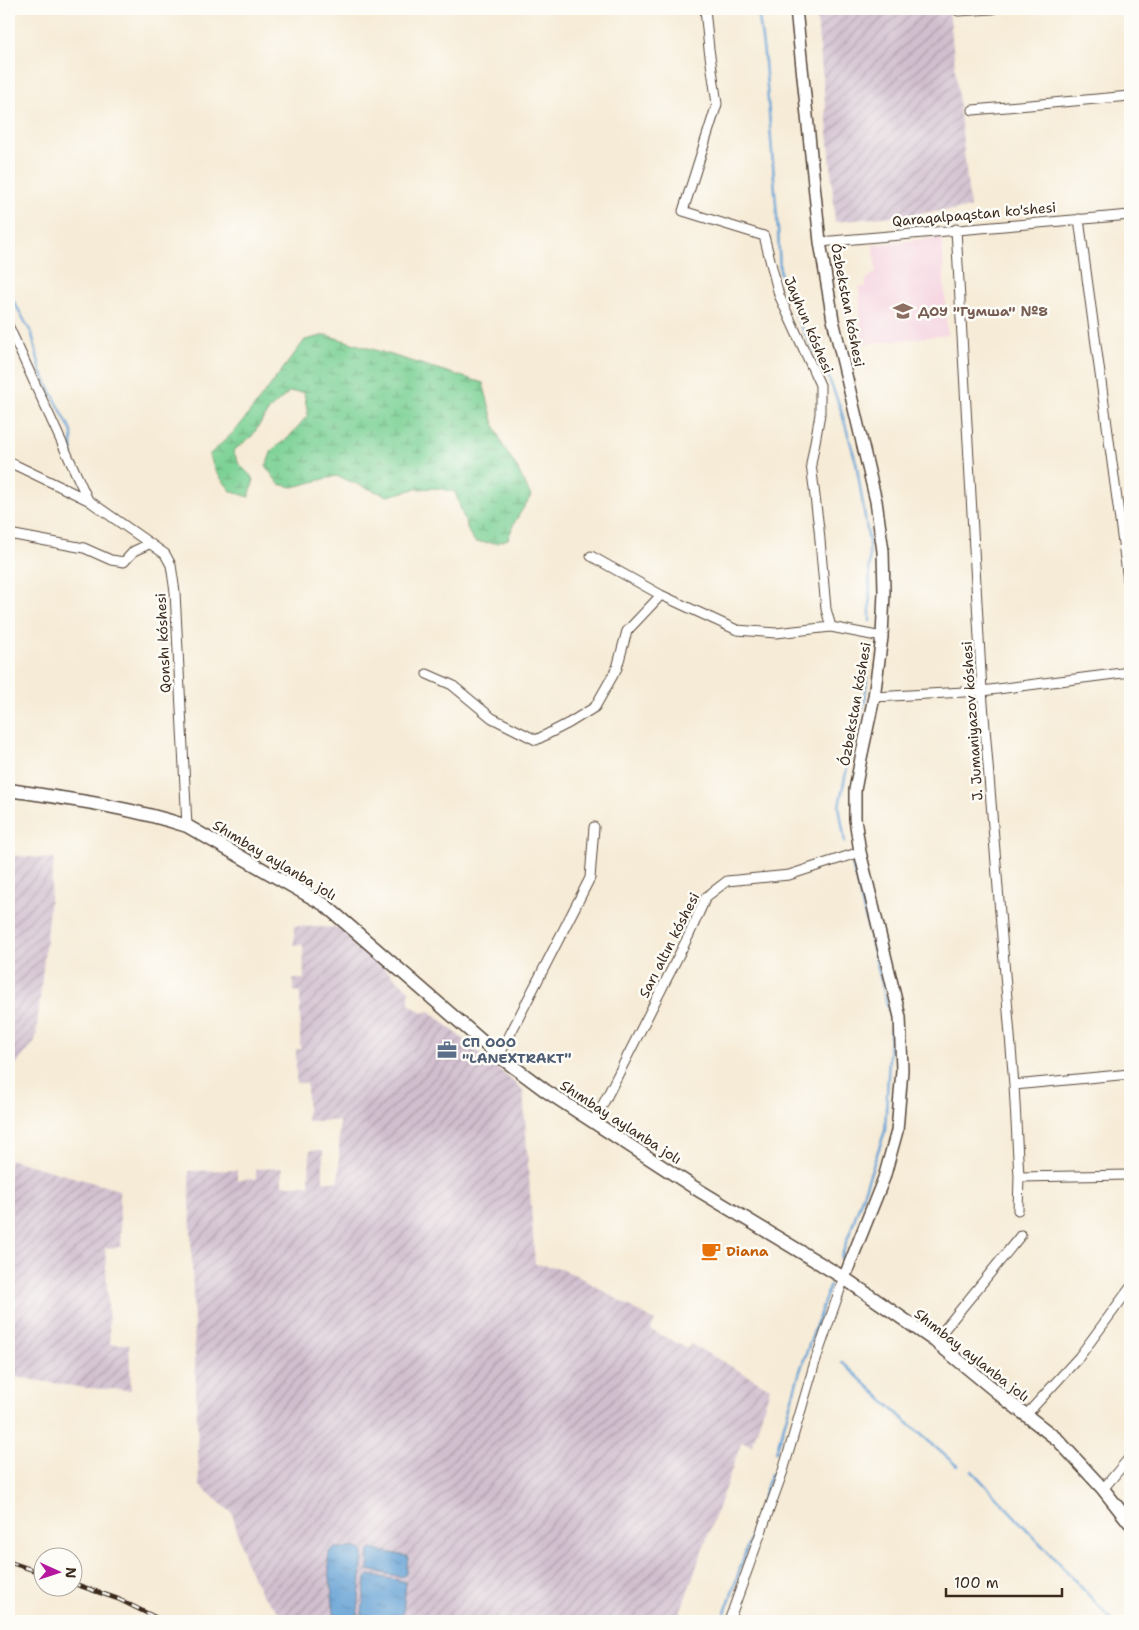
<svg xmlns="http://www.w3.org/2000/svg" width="1139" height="1630" font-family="'Shantell Sans',sans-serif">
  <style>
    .built { fill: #f4cfde }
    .industrial { fill: url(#industrial-furrows) }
    .wetland { fill: url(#wetland-marsh); stroke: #5c7e5a }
    .water { fill: url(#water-ripples); stroke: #4f6579 }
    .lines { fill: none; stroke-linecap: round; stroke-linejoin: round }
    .stream { stroke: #63a0d4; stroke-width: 2.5 }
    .minor-casing { stroke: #57473a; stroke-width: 11 }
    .tertiary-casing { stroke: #57473a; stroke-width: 14 }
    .secondary-casing { stroke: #57473a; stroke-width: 15 }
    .minor { stroke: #fff; stroke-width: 9 }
    .tertiary { stroke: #fff; stroke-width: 11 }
    .secondary { stroke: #fff; stroke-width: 12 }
    .rail-casing { stroke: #3b2a1e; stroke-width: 4.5 }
    .rail { stroke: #fdfcf7; stroke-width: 2.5; stroke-dasharray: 8; stroke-linecap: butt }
    .labels { text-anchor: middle; stroke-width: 5; stroke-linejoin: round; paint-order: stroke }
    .street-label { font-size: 14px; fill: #3b2a1e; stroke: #fdfcf7 }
    .education-label { font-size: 14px; font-weight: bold; fill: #785e54; stroke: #fdfcf7; text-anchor: start }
    .service-label { font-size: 14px; font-weight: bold; fill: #4e5e75; stroke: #fdfcf7; text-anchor: start }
    .food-label { font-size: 14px; font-weight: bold; fill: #c56008; stroke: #fdfcf7; text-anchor: start }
  </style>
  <defs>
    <pattern id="industrial-furrows" width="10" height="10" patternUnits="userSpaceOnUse" patternTransform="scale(1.25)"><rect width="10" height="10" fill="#d0bdce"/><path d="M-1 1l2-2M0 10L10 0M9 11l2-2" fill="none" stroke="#aa9aa7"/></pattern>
    <pattern id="wetland-marsh" width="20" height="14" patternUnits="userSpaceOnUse" patternTransform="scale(1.25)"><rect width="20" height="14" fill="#7cd195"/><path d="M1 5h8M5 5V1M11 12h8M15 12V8" fill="none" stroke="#67aa79"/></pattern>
    <pattern id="water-ripples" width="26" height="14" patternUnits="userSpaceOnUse" patternTransform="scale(1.25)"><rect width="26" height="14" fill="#63a0d4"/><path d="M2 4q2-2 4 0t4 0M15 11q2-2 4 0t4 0" fill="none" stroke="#5383ab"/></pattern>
  </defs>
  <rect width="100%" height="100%" fill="#fdfcf7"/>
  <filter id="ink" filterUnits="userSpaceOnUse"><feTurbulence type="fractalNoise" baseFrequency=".02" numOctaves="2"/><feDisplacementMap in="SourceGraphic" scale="10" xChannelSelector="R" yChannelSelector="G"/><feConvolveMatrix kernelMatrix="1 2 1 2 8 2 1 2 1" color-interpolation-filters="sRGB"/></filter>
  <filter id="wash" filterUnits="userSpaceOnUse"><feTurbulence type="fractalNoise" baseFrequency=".0096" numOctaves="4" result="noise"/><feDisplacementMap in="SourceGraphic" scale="20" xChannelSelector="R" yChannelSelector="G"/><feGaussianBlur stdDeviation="1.12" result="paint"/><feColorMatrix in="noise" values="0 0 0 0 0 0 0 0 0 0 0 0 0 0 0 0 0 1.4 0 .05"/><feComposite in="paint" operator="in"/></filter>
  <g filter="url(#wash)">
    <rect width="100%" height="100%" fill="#f6ebd6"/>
    <!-- built -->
    <path class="built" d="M942,237L947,335L862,344L859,287H866V280L876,272L873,245Z"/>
    <!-- industrial -->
    <path class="industrial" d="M816,9H949L970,208L835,222L829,142Z
      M9,855L54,859L36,1037L34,1043L14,1067H9Z
      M294,926L339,928L409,990V1004L422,1013L430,1011L523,1090L535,1264L556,1267L576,1275L655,1321L651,1330L687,1348L691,1344L770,1388L752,1446L742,1441L677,1621H288L262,1595L246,1563L232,1513L199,1485L189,1171L237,1170V1180L256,1179V1169L282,1168V1185H309L310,1150H323V1181H339V1121H307V1083H296V1049H300V992L294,991L293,979H304L303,945H294Z
      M9,1159L119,1190L121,1247L105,1248L110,1344H129L131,1390L85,1388L9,1376Z"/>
    <!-- wetland -->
    <path class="wetland" d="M326,335L483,383L494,424L502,444L517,468L531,496L514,523L508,539L497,543L475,542L469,533L455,492L436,488L415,489L388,496L336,476L293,487L279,484L266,467L272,450L289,437L308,415L304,392H289L269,410L252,436L233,451L239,464L254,479L249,497L231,491L216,472L209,455L237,429L305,340Z"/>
    <!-- water -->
    <path class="water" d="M334,1548H356L362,1550L363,1555L357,1621H335L328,1561L329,1552Z
      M371,1549L407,1556L408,1558L406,1574L402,1577L368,1570L369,1551Z
      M369,1575L403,1581L406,1583L402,1621H361L366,1578Z"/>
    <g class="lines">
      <!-- stream -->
      <path class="stream" d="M758,9L765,62L778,230L780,272L799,323L826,371L840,407L856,462L869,542L870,621
        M9,293L32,334L41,372L72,432V456
        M845,842L839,806L853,740L865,700L869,645
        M841,1258L885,1131L891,1021L852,863
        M842,1362L900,1416L957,1466
        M776,1452L800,1371L830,1285
        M972,1471L1113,1621
        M722,1621L731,1596L771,1474"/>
    </g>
  </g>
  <g filter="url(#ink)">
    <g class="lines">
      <defs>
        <path id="minor" d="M705,9L709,49L717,104L683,211L764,236L779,295L820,385V414L811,464L819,529L826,609L831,627
          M958,11L993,9
          M973,110L1130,96
          M1079,219L1130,595
          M956,229L982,691L1014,1085L1019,1177L1018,1210
          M820,242L1130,215
          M9,327L88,500
          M9,462L88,500L165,554L171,565L175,592L187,826
          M9,534L84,548L111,560L124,562L134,551L149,544
          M591,556L661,595L737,630L776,633L831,627L882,637
          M427,674L452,685L492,718L536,740L569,723L595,707L617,668L627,631L661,595
          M874,697L982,691L1130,672
          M499,1056L590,878L594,827
          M1014,1085L1130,1074
          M594,1122L689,935L706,897L727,881L789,875L860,852
          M1019,1177L1130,1175
          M935,1341L1021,1235
          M1026,1415L1079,1357L1130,1288
          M1103,1489L1130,1457
          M729,1621L783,1471L815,1362L844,1278"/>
        <path id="tertiary" d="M796,9L820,242L833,320L876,501L883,551L884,592L882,637L874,697L861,758L855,790V819L860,852L900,1017L902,1070L897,1131L884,1178L844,1278"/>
        <path id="secondary" d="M9,790C69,799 130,807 187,826L325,905L499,1056L546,1091L695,1188L844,1278L935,1341L1004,1398L1058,1440L1103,1489L1130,1523"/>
      </defs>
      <!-- minor casing -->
      <use href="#minor" class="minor-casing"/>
      <!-- tertiary casing -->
      <use href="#tertiary" class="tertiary-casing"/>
      <!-- secondary casing -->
      <use href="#secondary" class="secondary-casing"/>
      <!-- minor -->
      <use href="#minor" class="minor"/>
      <!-- tertiary -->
      <use href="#tertiary" class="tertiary"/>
      <!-- secondary -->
      <use href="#secondary" class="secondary"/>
      <defs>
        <path id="rail" d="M9,1562L42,1573
          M72,1583L118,1599L163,1621"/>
      </defs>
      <!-- rail casing -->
      <use href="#rail" class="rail-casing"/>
      <!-- rail -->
      <use href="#rail" class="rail"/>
    </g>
  </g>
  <!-- icons -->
  <defs>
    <symbol id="school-bare" viewBox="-9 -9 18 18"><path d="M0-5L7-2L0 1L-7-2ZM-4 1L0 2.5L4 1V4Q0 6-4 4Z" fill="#8d6e63" stroke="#fdfcf7" stroke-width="2.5" paint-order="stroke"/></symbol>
    <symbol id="office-bare" viewBox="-9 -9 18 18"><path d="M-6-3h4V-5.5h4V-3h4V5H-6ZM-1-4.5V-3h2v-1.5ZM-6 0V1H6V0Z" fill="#5c6f8a" stroke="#fdfcf7" stroke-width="2.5" paint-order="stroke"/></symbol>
    <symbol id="cafe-bare" viewBox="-9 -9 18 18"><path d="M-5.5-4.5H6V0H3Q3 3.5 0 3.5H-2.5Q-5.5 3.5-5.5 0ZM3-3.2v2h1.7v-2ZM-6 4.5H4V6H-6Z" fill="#e8710a" stroke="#fdfcf7" stroke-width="2.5" paint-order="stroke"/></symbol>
  </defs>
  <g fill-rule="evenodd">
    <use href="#school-bare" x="889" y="297" width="28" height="28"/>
    <use href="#office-bare" x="433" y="1036" width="28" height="28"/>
    <use href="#cafe-bare" x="697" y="1237" width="28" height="28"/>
  </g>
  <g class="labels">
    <!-- street labels -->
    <g class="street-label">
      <text transform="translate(974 214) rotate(-5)" y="5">Qaraqalpaqstan ko'shesi</text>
      <text transform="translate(848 305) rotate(79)" y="5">Ózbekstan kóshesi</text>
      <text transform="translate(809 325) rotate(67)" y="5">Jayhun kóshesi</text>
      <text transform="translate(163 643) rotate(-93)" y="5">Qonshı kóshesi</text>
      <text transform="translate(855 704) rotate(-80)" y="5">Ózbekstan kóshesi</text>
      <text transform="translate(972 721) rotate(-94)" y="5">J. Jumaniyazov kóshesi</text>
      <text transform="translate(275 860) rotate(31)" y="5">Shımbay aylanba jolı</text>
      <text transform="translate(669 945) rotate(-63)" y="5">Sarı altın kóshesi</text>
      <text transform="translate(621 1122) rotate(33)" y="5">Shımbay aylanba jolı</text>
      <text transform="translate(972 1355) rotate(38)" y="5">Shımbay aylanba jolı</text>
    </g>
    <!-- education labels -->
    <g class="education-label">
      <text x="918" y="316">ДОУ "Гумша" №8</text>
    </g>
    <!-- service labels -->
    <g class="service-label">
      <text x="462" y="1047">СП ООО<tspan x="462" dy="16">"LANEXTRAKT"</tspan></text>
    </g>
    <!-- food labels -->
    <g class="food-label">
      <text x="726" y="1256">Diana</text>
    </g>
  </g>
  <!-- margin -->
  <rect width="1139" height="1630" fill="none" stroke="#fdfcf7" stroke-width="30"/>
  <!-- north arrow -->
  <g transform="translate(58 1572) rotate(93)"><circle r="24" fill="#fdfcf7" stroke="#afa8a0"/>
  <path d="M0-4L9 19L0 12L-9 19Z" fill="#b5179e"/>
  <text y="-8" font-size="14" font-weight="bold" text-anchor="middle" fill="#3b2a1e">N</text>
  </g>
  <!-- scale -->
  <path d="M946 1588v8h116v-8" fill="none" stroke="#3b2a1e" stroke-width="2.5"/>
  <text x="954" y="1588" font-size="15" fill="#3b2a1e" stroke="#fdfcf7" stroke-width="4" paint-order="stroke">100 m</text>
</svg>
